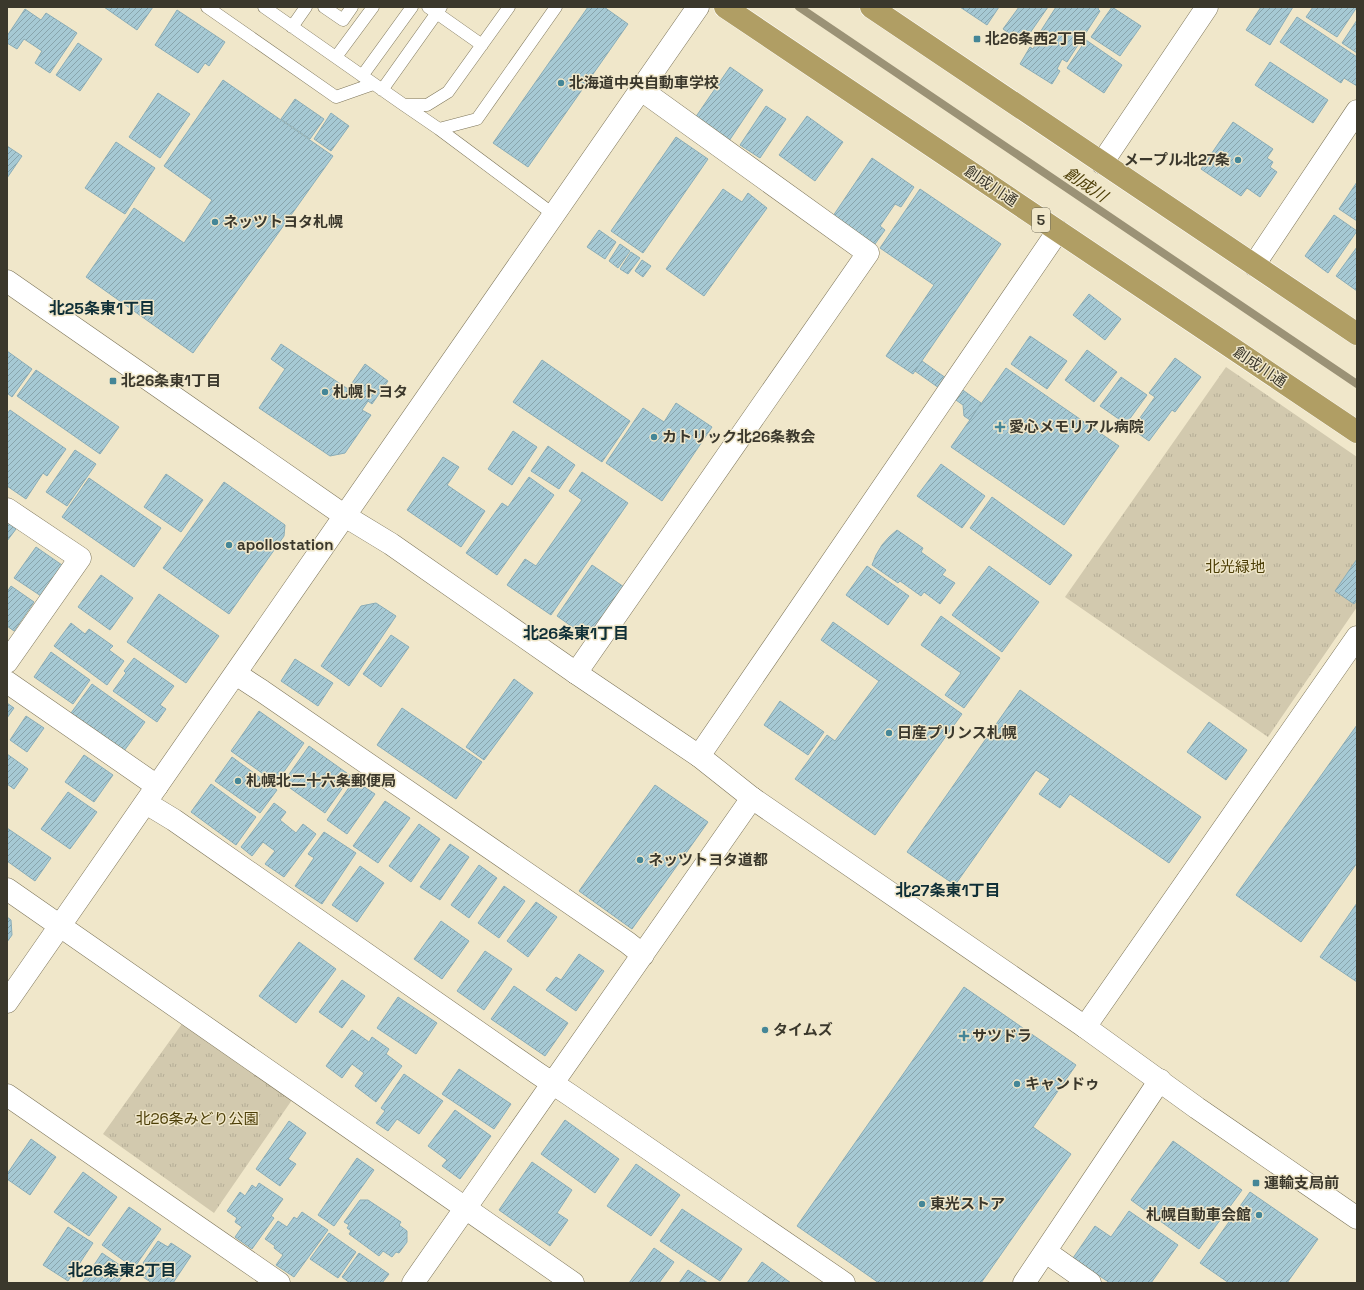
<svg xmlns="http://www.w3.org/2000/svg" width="1364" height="1290" font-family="'Space Grotesk','Noto Sans JP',sans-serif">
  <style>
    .park { fill: url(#park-tufts) }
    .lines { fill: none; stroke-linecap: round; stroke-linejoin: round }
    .stream { stroke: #9b9276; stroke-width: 8 }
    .building { fill: url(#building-hatch); stroke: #8badb7 }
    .service-casing { stroke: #7d755a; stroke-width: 13 }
    .minor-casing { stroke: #7d755a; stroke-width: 23 }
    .tertiary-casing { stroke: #7d755a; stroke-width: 23 }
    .trunk-casing { stroke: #fff; stroke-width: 23 }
    .service { stroke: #fff; stroke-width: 12 }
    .minor { stroke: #fff; stroke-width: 22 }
    .tertiary { stroke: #fff; stroke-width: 22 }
    .trunk { stroke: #b09e64; stroke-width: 22 }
    .poi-dot { fill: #448697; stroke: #f0e7ca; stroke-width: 1.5 }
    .labels { text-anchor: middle; stroke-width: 3; stroke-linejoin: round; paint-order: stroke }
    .shield { fill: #f0e7ca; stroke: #716c5b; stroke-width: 1 }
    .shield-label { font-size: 14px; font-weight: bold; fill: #3b382c }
    .poi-label { font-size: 15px; font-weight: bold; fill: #3b382c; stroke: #f0e7ca; text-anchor: start }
    .street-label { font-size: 15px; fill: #3b382c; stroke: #f0e7ca }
    .park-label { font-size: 15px; fill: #4c3e07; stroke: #f0e7ca }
    .water-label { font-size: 16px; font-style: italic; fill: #4c3d06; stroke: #f0e7ca }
    .neighbourhood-label { font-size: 16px; font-weight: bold; fill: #0f2f37; stroke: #f0e7ca }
  </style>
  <defs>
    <pattern id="park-tufts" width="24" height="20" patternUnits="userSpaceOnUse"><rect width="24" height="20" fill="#d2c9ae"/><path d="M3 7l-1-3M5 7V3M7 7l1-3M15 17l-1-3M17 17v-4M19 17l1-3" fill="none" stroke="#b5ad96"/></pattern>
    <pattern id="building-hatch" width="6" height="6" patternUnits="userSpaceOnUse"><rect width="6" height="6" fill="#a6c9d4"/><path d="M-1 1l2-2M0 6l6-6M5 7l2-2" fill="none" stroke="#88a4ac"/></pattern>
  </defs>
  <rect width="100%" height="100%" fill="#f0e7ca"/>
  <!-- park -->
  <path class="park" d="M1226,367L1357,457V607L1268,737L1065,597Z
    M184,1021L294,1097L214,1213L103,1134Z"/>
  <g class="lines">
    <!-- stream -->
    <path class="stream" d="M799,7L1357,384"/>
  </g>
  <!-- building -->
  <path class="building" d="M104,7H153L137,30Z
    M588,7H604L628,24L528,167L493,143Z
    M960,7H999L987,25Z
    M1019,7H1048L1023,43L1003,29Z
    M1056,7H1099L1098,9L1100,11L1067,62L1062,59L1057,69L1060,71L1052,84L1020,64L1030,47L1033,49L1039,38L1037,37Z
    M1112,7L1141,26L1120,56L1091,37Z
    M1261,7H1293L1270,45L1246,30Z
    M1313,7H1357L1337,37L1306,17Z
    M25,9L41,20L46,13L77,33L50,73L35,63L42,51L24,39L17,49L7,43V36Z
    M177,10L225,42L209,66L205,63L198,73L155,45Z
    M1297,17L1357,57V86L1344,78L1341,83L1280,42Z
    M1357,20V53L1342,43Z
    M1086,40L1122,65L1104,93L1067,68Z
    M78,43L102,59L80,91L56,75Z
    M1270,62L1328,100L1313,123L1255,85Z
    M730,67L763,90L729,141L695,118Z
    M223,80L333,156L193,353L86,277L134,208L184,243L212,200L164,166Z
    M158,93L190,114L160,158L129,137Z
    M295,99L324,119L310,139L281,119Z
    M766,106L786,119L760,158L740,145Z
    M331,113L349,126L331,151L314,139Z
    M807,116L843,142L815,181L779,155Z
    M1233,122L1273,149L1267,158L1273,162L1270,167L1277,172L1260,197L1247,188L1241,196L1201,169Z
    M676,137L708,159L643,253L611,231Z
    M116,142L155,168L125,214L85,188Z
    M7,146L22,156L7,178Z
    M872,158L914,187L901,207L895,204L880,226L885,230L875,244L833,216Z
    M1357,182V221L1339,209Z
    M723,189L742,202L748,193L767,208L704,296L666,269Z
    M920,189L1001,244L913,374L886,356L934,285L880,248Z
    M1334,215L1357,231L1328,273L1305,256Z
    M599,230L616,242L605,259L587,247Z
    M620,244L630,251L618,268L609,261Z
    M1357,247V291L1336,276Z
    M631,252L640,258L628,274L620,269Z
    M642,260L651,266L643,277L635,271Z
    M1089,294L1121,319L1105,340L1073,315Z
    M1030,336L1067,361L1047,389L1011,364Z
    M281,344L348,389L365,364L388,381L372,404L368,401L362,410L371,415L345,453L330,456L259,408L285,369L271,359Z
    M1087,350L1117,372L1094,402L1065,380Z
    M7,351L32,369L12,397L7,393Z
    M1175,358L1201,377L1175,412L1172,410L1149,441L1132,429L1155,397L1149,393Z
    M542,360L630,421L602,462L513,402Z
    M922,361L981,403L970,420L964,416L963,405L915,371Z
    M1006,368L1119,446L1064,525L951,447Z
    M36,370L119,427L100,454L17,396Z
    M1121,377L1147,395L1126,424L1100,406Z
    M676,403L712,427L662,501L606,463L643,408L664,422Z
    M10,410L66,449L47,476L43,473L26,499L7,486V414Z
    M513,431L537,447L512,485L488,469Z
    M548,446L575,465L559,489L531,471Z
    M75,450L96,464L67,506L46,492Z
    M443,457L459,467L447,485L485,511L461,547L407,510Z
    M941,464L985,496L962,528L917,496Z
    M582,472L628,503L551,615L507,585L525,559L536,566L582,500L569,491Z
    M166,474L203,500L181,532L144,507Z
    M529,477L554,495L497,575L466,553L502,503L508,507Z
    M89,478L161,528L134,567L62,517Z
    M224,482L285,525L284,536L229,614L163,568Z
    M992,497L1072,555L1050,585L970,528Z
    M7,522L16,529L7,541Z
    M897,530L923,548L921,552L946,570L942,575L955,583L940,604L924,592L921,596L900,581L898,583L872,565L876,555L882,545L889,537Z
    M36,547L62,565L41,596L14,578Z
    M1357,559V600L1354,604L1335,591Z
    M592,565L624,587L588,638L557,616Z
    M867,566L909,596L888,625L846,595Z
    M989,566L1039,602L1002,652L952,615Z
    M101,575L133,598L110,630L78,607Z
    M11,586L34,602L14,631L7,626V592Z
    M159,594L219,636L186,683L127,642Z
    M376,603L396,616L349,686L321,666L361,606Z
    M941,616L1000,658L964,708L945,695L961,673L921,645Z
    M833,622L962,714L875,835L795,779L827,735L835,741L879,681L821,640Z
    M71,623L85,634L89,629L113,646L109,650L124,661L107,685L54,646Z
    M391,635L409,647L381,687L363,674Z
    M51,652L90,680L73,704L34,677Z
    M134,658L174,686L160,705L166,709L157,722L113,691L126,673L124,671Z
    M295,659L333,683L318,706L281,681Z
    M514,679L533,693L484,760L466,747Z
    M92,684L145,722L124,751L71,713Z
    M1020,690L1201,817L1169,863L1070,794L1060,808L1039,794L1050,779L1036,770L955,885L907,852Z
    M780,701L824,732L808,755L764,725Z
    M7,703L14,708L7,718Z
    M402,708L482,762L456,799L377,745Z
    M259,711L304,743L276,783L231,751Z
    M26,716L44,728L27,752L10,740Z
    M1209,722L1247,750L1226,780L1187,752Z
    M1357,725V863L1301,942L1236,895Z
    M309,746L351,776L325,813L283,783Z
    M7,754L28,769L14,789L7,784Z
    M84,755L113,775L94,802L65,782Z
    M232,757L277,790L260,813L215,781Z
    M354,780L375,794L347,834L327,820Z
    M211,784L256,817L236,845L191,812Z
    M655,785L708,822L632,929L579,891Z
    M68,792L97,812L70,849L41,829Z
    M385,801L410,818L378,863L353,846Z
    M274,803L286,812L280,820L296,833L303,824L316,834L284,877L265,864L275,851L263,842L252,856L241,847Z
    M419,824L440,839L411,882L389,866Z
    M7,828L51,858L35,881L7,861Z
    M324,832L356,853L322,904L295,886L314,858L308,854Z
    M450,844L469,857L440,900L420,887Z
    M479,865L497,878L469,918L451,905Z
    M360,866L384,883L357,922L332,905Z
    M504,886L525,901L499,938L478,923Z
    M536,902L557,917L528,957L507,941Z
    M1357,903V982L1320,957Z
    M7,917L11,920L12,935L7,942Z
    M441,921L469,941L442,979L414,959Z
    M299,942L336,969L296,1023L259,996Z
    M485,951L512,969L484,1010L457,991Z
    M579,954L604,971L576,1011L546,990L556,977L561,980Z
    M342,980L365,996L342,1028L319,1012Z
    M514,986L568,1023L545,1056L491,1019Z
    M964,987L1076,1065L1033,1127L1071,1154L981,1283H879L797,1226Z
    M398,997L437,1023L416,1054L377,1028Z
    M352,1030L369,1042L372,1037L389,1049L386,1054L402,1066L376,1102L355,1086L364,1073L352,1064L342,1078L326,1066Z
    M459,1069L511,1104L494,1129L442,1094Z
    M404,1074L443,1101L419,1134L397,1119L388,1131L376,1123L385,1111L381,1108Z
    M455,1110L491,1136L460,1179L442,1166L447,1160L428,1146Z
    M565,1120L619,1159L595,1193L541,1154Z
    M289,1121L306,1133L288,1159L296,1164L280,1186L256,1169Z
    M31,1139L56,1157L30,1195L7,1179V1174Z
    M1173,1141L1242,1190L1199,1249L1131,1200Z
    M357,1158L374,1170L334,1226L318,1215Z
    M532,1162L572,1190L557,1213L568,1220L550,1246L499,1210Z
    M636,1164L680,1195L651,1236L607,1206Z
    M83,1172L117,1197L89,1236L54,1212Z
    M259,1183L283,1199L271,1216L274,1218L252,1249L235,1237L242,1227L235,1222L237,1218L227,1211L240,1192L245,1196L252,1185L256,1188Z
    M1250,1192L1318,1239L1287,1283H1229L1200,1263Z
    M360,1200H368L401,1222L399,1225L407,1231V1242L399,1253L396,1252L392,1257L383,1251L379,1256L349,1234L351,1231L347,1228L349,1225L344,1222Z
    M129,1207L161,1229L134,1268L102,1245Z
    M682,1209L742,1249L720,1281L660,1241Z
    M1129,1211L1178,1245L1151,1283H1110L1073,1258L1095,1226L1111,1237Z
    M302,1212L328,1230L294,1277L276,1265L283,1255L274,1248L275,1246L265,1239L278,1221L287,1227L294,1217L297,1219Z
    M68,1227L93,1243L68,1281L43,1265Z
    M329,1233L356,1252L338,1278L310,1259Z
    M158,1241L168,1247L171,1243L191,1256L173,1283H152L143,1277L150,1268L143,1263Z
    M654,1248L674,1262L659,1283H629Z
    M102,1253L127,1270L118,1283H82Z
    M359,1253L389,1274L382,1283H350L342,1277Z
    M762,1262L791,1283H747Z
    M688,1270L708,1283H679Z"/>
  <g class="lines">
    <defs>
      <path id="service" d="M207,7L336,97L373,84
        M264,7L404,105H427L448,92L509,7
        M324,7L343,20L352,7
        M428,7L482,45
        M292,27L306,7
        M336,57L373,7
        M362,76L412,7
        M382,90L441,7
        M404,105L439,129L477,119L556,7
        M439,129L553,214"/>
      <path id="minor" d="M1254,265L1357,111
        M7,509L80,558L7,662
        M576,673L868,253L640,89
        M236,674L262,691L628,943L643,955
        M7,682L157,786
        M699,756L1058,231
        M146,803L174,820L537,1073L570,1095L844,1283
        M1085,1027L1357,637
        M7,1095L279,1283
        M1046,1252L1090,1283
        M413,1283L752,798
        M1024,1283L1160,1080"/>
      <path id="tertiary" d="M1102,163L1207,7
        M7,281L345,516L391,544L576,673L699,756L752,798L1085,1027L1197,1108L1357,1218
        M7,889L573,1283
        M7,1002L698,7"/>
      <path id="trunk" d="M725,7L1357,432
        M871,7L1357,334"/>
    </defs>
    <!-- service casing -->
    <use href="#service" class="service-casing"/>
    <!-- minor casing -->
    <use href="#minor" class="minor-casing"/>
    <!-- tertiary casing -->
    <use href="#tertiary" class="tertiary-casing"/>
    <!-- trunk casing -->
    <use href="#trunk" class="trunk-casing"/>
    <!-- service -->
    <use href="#service" class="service"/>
    <!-- minor -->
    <use href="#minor" class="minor"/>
    <!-- tertiary -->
    <use href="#tertiary" class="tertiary"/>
    <!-- trunk -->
    <use href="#trunk" class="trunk"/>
  </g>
  <!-- markers -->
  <g class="poi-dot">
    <rect x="973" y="35" width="8" height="8" rx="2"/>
    <circle cx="561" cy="83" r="4"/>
    <circle cx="1238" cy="160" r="4"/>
    <circle cx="215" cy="222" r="4"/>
    <rect x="109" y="377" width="8" height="8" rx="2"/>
    <circle cx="325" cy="392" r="4"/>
    <path d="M998 421h4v4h4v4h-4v4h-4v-4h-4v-4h4z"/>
    <circle cx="654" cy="437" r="4"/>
    <circle cx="229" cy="545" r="4"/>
    <circle cx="889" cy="733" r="4"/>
    <circle cx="238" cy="781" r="4"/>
    <circle cx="640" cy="860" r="4"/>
    <circle cx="765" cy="1030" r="4"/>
    <path d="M962 1030h4v4h4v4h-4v4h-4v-4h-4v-4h4z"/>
    <circle cx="1017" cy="1084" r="4"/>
    <rect x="1252" y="1179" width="8" height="8" rx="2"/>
    <circle cx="922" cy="1204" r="4"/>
    <circle cx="1259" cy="1215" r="4"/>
  </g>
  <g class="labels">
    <!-- shield labels -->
    <rect class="shield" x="1032" y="208" width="18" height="24" rx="3"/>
    <g class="shield-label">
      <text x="1041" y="225">5</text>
    </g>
    <!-- poi labels -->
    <g class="poi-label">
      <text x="985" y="44">北26条西2丁目</text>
      <text x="569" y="88">北海道中央自動車学校</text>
      <text x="1230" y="165" text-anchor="end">メープル北27条</text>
      <text x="223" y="227">ネッツトヨタ札幌</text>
      <text x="121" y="386">北26条東1丁目</text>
      <text x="333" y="397">札幌トヨタ</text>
      <text x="1009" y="432">愛心メモリアル病院</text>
      <text x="662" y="442">カトリック北26条教会</text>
      <text x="237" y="550">apollostation</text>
      <text x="897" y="738">日産プリンス札幌</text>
      <text x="246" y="786">札幌北二十六条郵便局</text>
      <text x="648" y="865">ネッツトヨタ道都</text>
      <text x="773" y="1035">タイムズ</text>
      <text x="972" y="1041">サツドラ</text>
      <text x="1025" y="1089">キャンドゥ</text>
      <text x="1264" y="1188">運輸支局前</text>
      <text x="930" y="1209">東光ストア</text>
      <text x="1251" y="1220" text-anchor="end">札幌自動車会館</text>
    </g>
    <!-- street labels -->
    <g class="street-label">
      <text transform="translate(991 186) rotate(34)" y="5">創成川通</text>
      <text transform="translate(1260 367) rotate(34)" y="5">創成川通</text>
    </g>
    <!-- park labels -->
    <g class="park-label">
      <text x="1235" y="572">北光緑地</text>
      <text x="197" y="1124">北26条みどり公園</text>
    </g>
    <!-- water labels -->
    <g class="water-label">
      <text transform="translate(1086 184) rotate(34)" y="6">創成川</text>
    </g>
    <!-- neighbourhood labels -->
    <g class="neighbourhood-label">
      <text x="102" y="314">北25条東1丁目</text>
      <text x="576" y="639">北26条東1丁目</text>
      <text x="948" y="896">北27条東1丁目</text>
      <text x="122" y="1276">北26条東2丁目</text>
    </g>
  </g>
  <!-- border -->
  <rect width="1364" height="1290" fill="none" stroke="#3b382c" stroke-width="16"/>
</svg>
